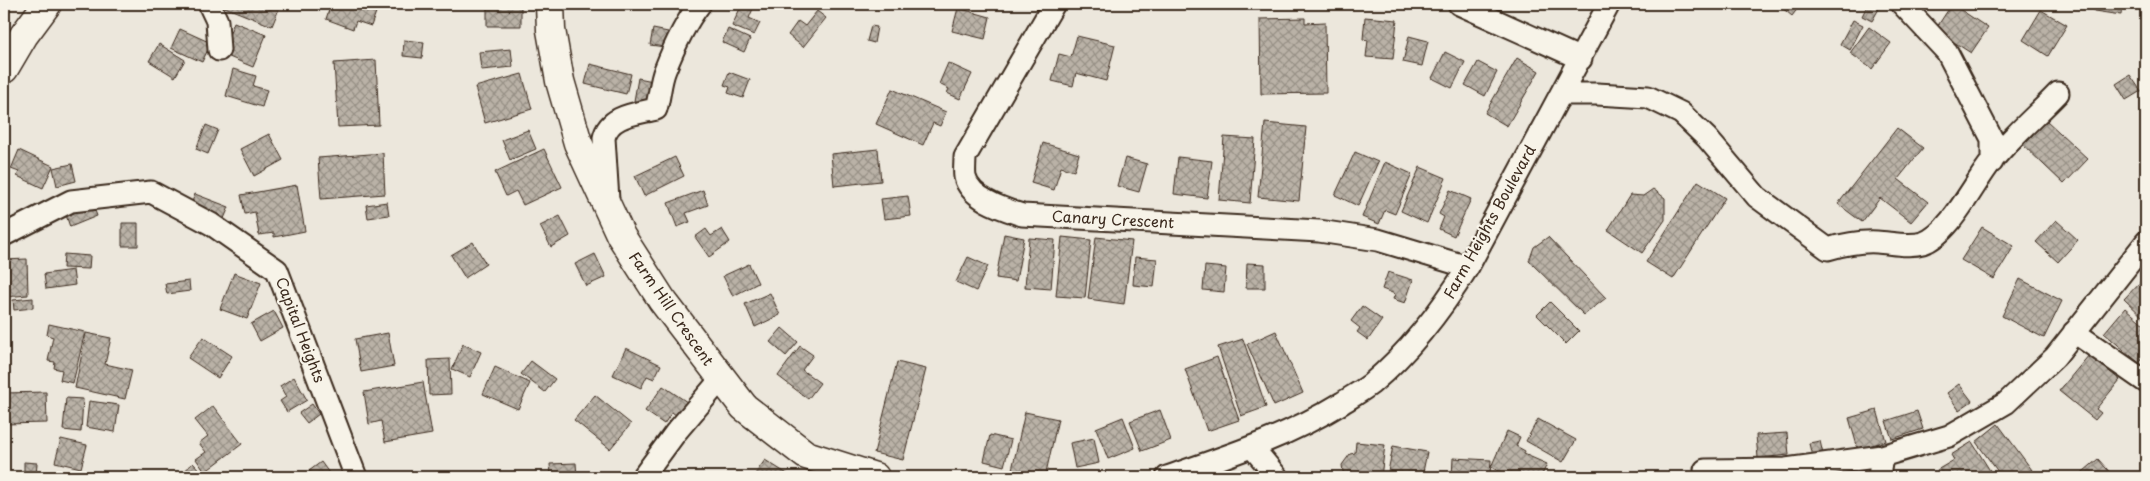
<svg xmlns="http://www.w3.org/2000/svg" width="2150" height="481" font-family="'Playpen Sans',sans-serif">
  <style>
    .building { fill: url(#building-cross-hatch); stroke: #3b2a1e }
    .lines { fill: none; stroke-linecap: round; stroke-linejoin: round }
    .street-casing { stroke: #3b2a1e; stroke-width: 25 }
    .secondary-casing { stroke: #3b2a1e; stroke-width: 31 }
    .street { stroke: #f7f3e8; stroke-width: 21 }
    .secondary { stroke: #f7f3e8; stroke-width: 28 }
    .labels { text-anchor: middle; stroke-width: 4.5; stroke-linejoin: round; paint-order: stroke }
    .street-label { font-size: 15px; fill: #3b2a1e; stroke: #f7f3e8 }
  </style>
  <defs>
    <pattern id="building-cross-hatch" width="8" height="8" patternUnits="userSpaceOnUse" patternTransform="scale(1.25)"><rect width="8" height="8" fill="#bab2a7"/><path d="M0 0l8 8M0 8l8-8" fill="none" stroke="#989187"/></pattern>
  </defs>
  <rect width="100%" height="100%" fill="#ece7dc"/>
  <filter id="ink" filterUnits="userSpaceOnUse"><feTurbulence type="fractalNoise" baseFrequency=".02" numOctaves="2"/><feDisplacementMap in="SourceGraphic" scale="10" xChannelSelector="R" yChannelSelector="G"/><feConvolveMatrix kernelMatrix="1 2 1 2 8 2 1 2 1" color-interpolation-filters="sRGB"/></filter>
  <g filter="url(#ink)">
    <!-- building -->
    <path class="building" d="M217,4H281L272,26Z
      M331,4H379L371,26L356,21L353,29L326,19Z
      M487,4H521V26H487Z
      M742,4H755L749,18L760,23L754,35L732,26Z
      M1784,4H1801L1792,16L1781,7Z
      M1868,4L1880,7L1872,21L1862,16Z
      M1952,4L1988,28L1971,53L1935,30Z
      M2095,4H2122L2121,15L2094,11Z
      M958,8L990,17L985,39L952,31Z
      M2041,10L2067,25L2048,56L2023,40Z
      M817,11L826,18L803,47L788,35L798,21L805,26Z
      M1365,17L1397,20L1393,59L1366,57L1368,40L1363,39Z
      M1305,18V23L1325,22L1326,93L1261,94L1260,19Z
      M1853,20L1863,25L1850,50L1840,44Z
      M234,22L266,35L253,67L222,54Z
      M871,26L877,27L874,43L867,41Z
      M1869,27L1891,43L1872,69L1850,53Z
      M180,29L211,43L202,62L171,48Z
      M653,29L668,32L665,47L650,45Z
      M728,29L750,39L744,52L722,42Z
      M1077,36L1115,45L1106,81L1076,73L1073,86L1052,81L1059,54L1071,57Z
      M1409,36L1428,41L1422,66L1403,62Z
      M404,40L424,42L422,58L403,56Z
      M159,44L185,60L175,77L149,61Z
      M511,49L513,67L481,70L479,52Z
      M1445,52L1465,62L1452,88L1432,78Z
      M1517,58L1539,71L1507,126L1485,113Z
      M376,60L379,125L338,127L334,63Z
      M1478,62L1497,72L1485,96L1465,85Z
      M948,63L972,74L960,99L947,93L949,89L939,84Z
      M590,64L631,74L626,94L585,84Z
      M233,69L256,76L253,86L267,90L262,107L226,96Z
      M729,72L750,80L743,98L728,93L730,87L724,85Z
      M522,74L532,109L485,123L475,87Z
      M2130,75L2141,91L2126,100L2116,84Z
      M638,78L653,81L649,103L634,101Z
      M892,89L946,112L940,126L933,123L923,145L876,124Z
      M2046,120L2088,159L2064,184L2023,145Z
      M1265,123L1306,127L1299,201L1258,197Z
      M206,125L218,130L208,154L196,149Z
      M1897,128L1923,148L1898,179L1928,202L1911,222L1880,198L1862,222L1838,204Z
      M528,130L536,149L510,160L502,140Z
      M269,134L283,160L254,176L240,149Z
      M1224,137L1255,139L1250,203L1219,200Z
      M1043,143L1079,154L1074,171L1061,167L1054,190L1031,183Z
      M544,149L562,187L523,205L516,191L506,196L495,172Z
      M878,149L881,181L834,186L831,154Z
      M19,150L53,166L43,188L17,176L19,172L11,169Z
      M1355,152L1378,162L1358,206L1335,195Z
      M383,153L385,194L321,199L318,158Z
      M675,157L684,176L644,196L635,176Z
      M1178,157L1212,161L1207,198L1174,194Z
      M1125,158L1147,164L1139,192L1117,186Z
      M1385,162L1412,174L1395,214L1385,210L1379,224L1362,217Z
      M72,164L76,181L57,186L53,168Z
      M1420,167L1446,178L1427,223L1401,211Z
      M1698,181L1725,198L1673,279L1646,262Z
      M297,185L305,231L274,237V233L259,235L255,212L245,214L241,195Z
      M1653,189L1665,198V220L1642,253L1608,230L1630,195L1643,196Z
      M703,190L708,205L686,213L690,222L677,227L668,203Z
      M1450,190L1471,199L1454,236L1439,229L1444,217L1439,214Z
      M195,194L229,207L223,221L190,207Z
      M908,196L911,216L884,219L881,199Z
      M387,202L389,215L368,218L366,205Z
      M93,205L97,216L70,227L66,215Z
      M560,216L570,236L551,247L540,226Z
      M2056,220L2078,240L2058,262L2036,242Z
      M122,223H138V246H122Z
      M1982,227L2014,246L1994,279L1961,260Z
      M706,229L711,236L722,229L730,242L709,257L695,237Z
      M1004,234L1024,238L1016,281L996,278Z
      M1062,237L1091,240L1085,298L1056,296Z
      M1096,237L1132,241L1124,304L1088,299Z
      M1548,237L1606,298L1584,315L1529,261L1534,247Z
      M1029,238L1055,240L1051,289L1025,287Z
      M473,242L486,264L465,278L451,255Z
      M64,254L90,256L89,269L63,268Z
      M595,254L606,277L586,286L575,264Z
      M968,257L988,266L976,291L956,282Z
      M1135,257L1157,259L1154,287L1133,285Z
      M27,259L28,295L4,297V260Z
      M1247,263L1265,264V288H1246Z
      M749,264L758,283L733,296L723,276Z
      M1205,266L1226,268L1224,292L1203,290Z
      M73,270L75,285L46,289L44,274Z
      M1388,272L1413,280L1405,303L1393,299L1395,294L1382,289Z
      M234,273L261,283L247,319L220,309Z
      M2020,279L2062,301L2044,338L2002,316Z
      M2143,279L2146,281V320L2124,299Z
      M189,281L190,291L167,294L165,284Z
      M770,293L780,315L755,327L745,304Z
      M33,298V308L14,310L13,300Z
      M1550,302L1579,331L1566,344L1537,315Z
      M1362,306L1382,320L1368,340L1357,332L1360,328L1351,321Z
      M2125,308L2146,326V355L2139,363L2104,333Z
      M274,311L283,328L260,341L251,324Z
      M49,324L85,332L73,383L60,380L62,370L54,368L55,362L48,361L53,337L47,335Z
      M782,328L798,342L786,356L770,342Z
      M1276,331L1303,393L1274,406L1247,344Z
      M86,333L111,338L105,364L132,370L125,399L75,388Z
      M388,333L394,366L361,372L355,339Z
      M203,337L232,356L218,378L188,358Z
      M1243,339L1266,407L1241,416L1218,347Z
      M463,344L481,352L470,377L452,369Z
      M800,346L813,355L802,370L820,383L808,399L778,376Z
      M626,348L661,365L654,379L647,376L641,388L613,375Z
      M2089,355L2120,380L2096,409L2101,413L2095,420L2059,391Z
      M1217,357L1239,420L1207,431L1185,369Z
      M450,359L451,394L429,395L428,360Z
      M531,361L555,379L545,392L521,374Z
      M897,362L926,369L903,460L874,453Z
      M495,367L530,383L518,409L483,394Z
      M294,377L307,400L287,412L280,401L286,397L280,386Z
      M423,382L432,434L385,442L381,421L369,424L364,392Z
      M1959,384L1972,401L1959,410L1947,393Z
      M663,386L687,402L677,416L672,412L664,424L645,411Z
      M46,392L47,423L4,424V393Z
      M595,395L631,424L610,449L574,420Z
      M66,398L83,399L81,432L63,430Z
      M89,401L119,405L115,432L86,427Z
      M312,404L319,414L307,423L299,413Z
      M213,406L242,444L205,472L196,459L206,452L199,443L208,436L195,420Z
      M1160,410L1171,440L1142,451L1130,421Z
      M1877,410L1886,441L1858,449L1849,418Z
      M1917,411L1923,429L1892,439L1886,421Z
      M1025,412L1058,419L1045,477L1011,474Z
      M1123,417L1135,448L1108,459L1096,428Z
      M1538,419L1576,440L1563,462L1526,441Z
      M1998,424L2032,470L2022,477H2002L1976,442Z
      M1507,431L1520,437L1516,446L1525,451L1524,454L1547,464L1541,477H1509L1491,467Z
      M1787,433L1789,455L1758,458L1756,435Z
      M990,435L1011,440L1004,466L984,461Z
      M1094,438L1099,463L1075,468L1070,443Z
      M61,439L87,445L81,468L55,462Z
      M1820,441L1823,454L1812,457L1809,443Z
      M1356,442L1385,445L1381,477H1352L1343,472L1342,465L1350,454L1355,453Z
      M1972,442L1994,477H1941L1937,470L1954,460L1951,455Z
      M1393,446L1427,452L1422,477H1387Z
      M1453,458L1491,460L1490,477H1452Z
      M2098,459L2114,477H2077Z
      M765,460L789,475L788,477H753Z
      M24,462L37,463L36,477H24Z
      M321,462L329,473L324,477H314L309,471Z
      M193,463L205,476L178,477Z
      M576,463L577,477H551L550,464Z"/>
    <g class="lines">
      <defs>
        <path id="street" d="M209,4L217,21L219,50
          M1054,4L965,157C965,163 964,171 965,177C970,199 1004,209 1022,215L1319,231L1378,240L1468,267
          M1459,4L1581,59
          M1902,4L1947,52L1992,139V162
          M1561,94H1597L1648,97L1681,113L1707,138L1757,197L1828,249C1845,244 1860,241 1877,242C1892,243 1909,247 1923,243C1950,234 1974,183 1991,162C2011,137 2036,116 2058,93
          M608,200L604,138C609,115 636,114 656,109C660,96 660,82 665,70C674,47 685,23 700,4
          M4,235L71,201L151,192L211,224L277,270L356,477
          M2074,332L2146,382
          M1253,448L1277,477
          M1705,470L1786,469L1882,456L1949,436L2006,403L2055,357L2146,242
          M643,477L676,432L721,379
          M1167,477C1227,456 1287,437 1342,403C1351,397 1362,391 1371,384C1410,351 1441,311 1468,267L1609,4
          M1879,477L1882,456"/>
        <path id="secondary" d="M550,4L551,30L560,81L578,143L621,236L662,300L744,407L806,455L875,477
          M4,69L24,35L47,4"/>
      </defs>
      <!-- street casing -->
      <use href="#street" class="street-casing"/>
      <!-- secondary casing -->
      <use href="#secondary" class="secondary-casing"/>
      <!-- street -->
      <use href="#street" class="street"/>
      <!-- secondary -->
      <use href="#secondary" class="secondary"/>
    </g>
  </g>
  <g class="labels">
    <!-- street labels -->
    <g class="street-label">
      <text transform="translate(1113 220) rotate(3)" y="5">Canary Crescent</text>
      <text transform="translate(1490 222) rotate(-61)" y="5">Farm Heights Boulevard</text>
      <text transform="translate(671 309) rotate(55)" y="5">Farm Hill Crescent</text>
      <text transform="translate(300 330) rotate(69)" y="5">Capital Heights</text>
    </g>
  </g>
  <!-- margin -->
  <rect width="2150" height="481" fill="none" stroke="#f7f3e8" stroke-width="20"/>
  <rect x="10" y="10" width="2130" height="461" fill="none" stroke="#3b2a1e" stroke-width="2" filter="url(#ink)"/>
</svg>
